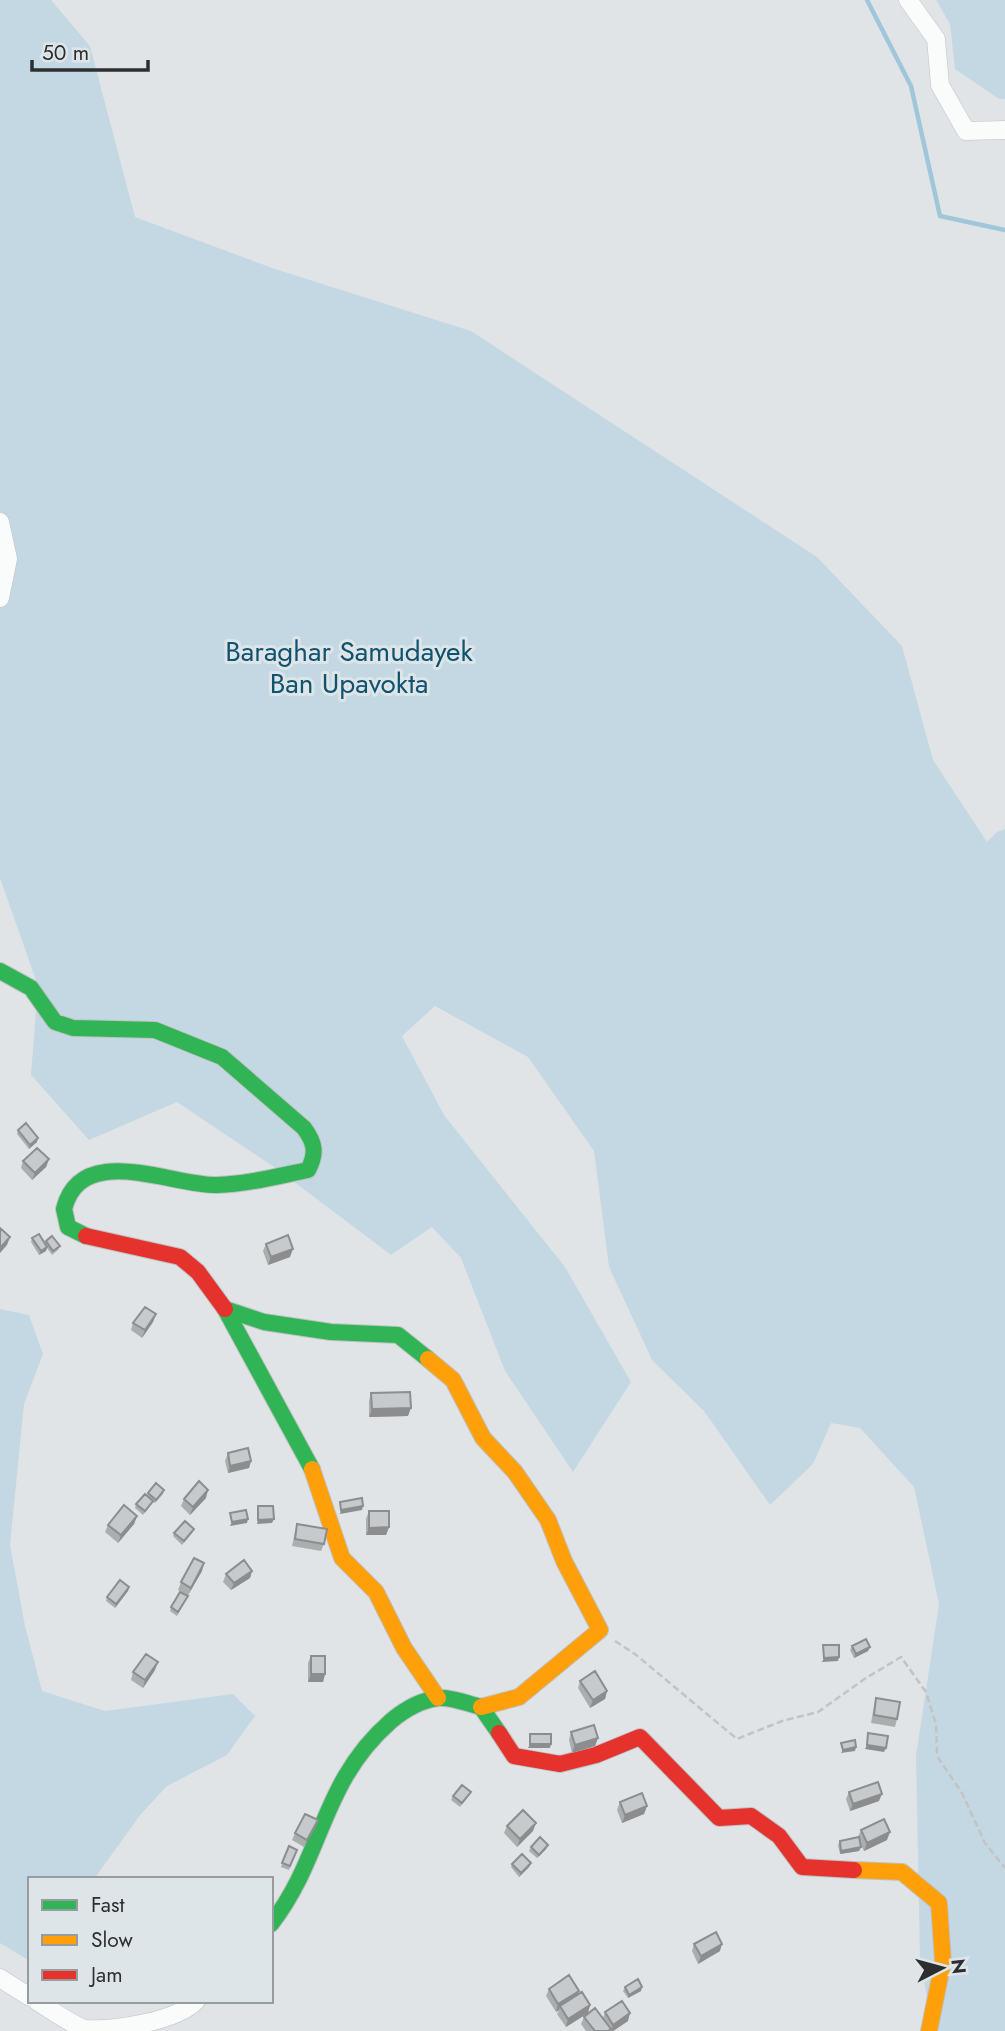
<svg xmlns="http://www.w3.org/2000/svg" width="1005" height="2031" font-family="Jost,sans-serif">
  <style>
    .green { fill: #c4d8e3 }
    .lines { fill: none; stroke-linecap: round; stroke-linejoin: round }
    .stream { stroke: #a0c6da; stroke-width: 4.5 }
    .street-casing { stroke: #bfc2c4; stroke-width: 19 }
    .fast-casing { stroke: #bfc2c4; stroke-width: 18 }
    .slow-casing { stroke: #bfc2c4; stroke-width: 18 }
    .jam-casing { stroke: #bfc2c4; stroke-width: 18 }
    .path { stroke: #c2c3c4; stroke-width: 2.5; stroke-dasharray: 7 3.5; stroke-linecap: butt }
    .street { stroke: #fafbfb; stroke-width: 18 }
    .fast { stroke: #30b455; stroke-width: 16 }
    .slow { stroke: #ff9f0a; stroke-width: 16 }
    .jam { stroke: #e5322d; stroke-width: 16 }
    .wall { fill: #abaeaf }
    .shaded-wall { fill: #8b8d8f }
    .building { fill: #c7cacc; stroke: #8b8d8f; stroke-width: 2 }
    .labels { text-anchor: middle; stroke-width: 6; stroke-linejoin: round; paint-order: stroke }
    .park-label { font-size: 28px; fill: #10536f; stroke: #dee5e8 }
  </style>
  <rect width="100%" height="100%" fill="#e0e4e6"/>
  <!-- green -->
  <path class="green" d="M0,0H51L90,46L135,217L275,269L471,331L817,557L902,646L933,760L987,842L997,832L1005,829V2031H933L920,1959L916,1756L939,1604L914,1487L860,1428L831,1423L813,1464L770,1505L704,1411L652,1360L609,1267L594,1151L528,1057L435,1006L402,1036L444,1115L565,1267L631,1382L573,1472L505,1371L461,1258L432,1227L391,1255L277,1169L177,1102L89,1140L31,1075L38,986L0,878Z
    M936,0H1005V99H999L955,69L950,24Z
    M0,1309L29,1315L43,1354L24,1404L10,1545L25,1626L42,1691L105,1711L233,1694L255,1716L227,1755L167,1786L141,1814L94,1879H30V1961L0,1943Z"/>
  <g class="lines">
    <!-- stream -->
    <path class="stream" d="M867,0L911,86L940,216L1005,230"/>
    <defs>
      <path id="street" d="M908,0L936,39L940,85L966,131L1005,130
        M0,522L8,559L0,598
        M0,1978L30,1997
        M37,2001C52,2011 68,2022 84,2029C112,2031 175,2022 196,2001"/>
      <path id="fast" d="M0,971L31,988L55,1022L73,1028L155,1030L222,1057L304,1128C315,1143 317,1153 308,1170C278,1176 248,1184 217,1185C172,1186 81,1141 64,1209L68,1227L86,1236
        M312,1469L225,1309L264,1322L331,1332L398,1335L428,1359
        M271,1924C324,1856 320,1783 391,1721C404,1710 421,1700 439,1698C453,1697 468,1704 481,1707L499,1733"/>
      <path id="slow" d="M428,1359L453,1380L483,1438L515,1472L548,1520L564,1561L600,1630L519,1697L481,1707
        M312,1469L342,1558L376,1592L404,1648L438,1698
        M854,1870L902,1872L939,1903L943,1962L929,2031"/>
      <path id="jam" d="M86,1236L180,1257L198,1272L225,1309
        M499,1733L514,1756L560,1764L596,1755L640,1737L719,1818L751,1816L779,1836L802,1867L854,1870"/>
    </defs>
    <!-- street casing -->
    <use href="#street" class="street-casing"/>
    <!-- fast casing -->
    <use href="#fast" class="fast-casing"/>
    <!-- slow casing -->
    <use href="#slow" class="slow-casing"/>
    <!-- jam casing -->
    <use href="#jam" class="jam-casing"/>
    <!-- path -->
    <path class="path" d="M615,1641L635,1654L737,1739L782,1721L818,1712L866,1678L901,1657L926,1692L936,1724L937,1756L962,1793L985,1843L1005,1868"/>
    <!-- street -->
    <use href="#street" class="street"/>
    <!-- fast -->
    <use href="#fast" class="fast"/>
    <!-- slow -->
    <use href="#slow" class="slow"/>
    <!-- jam -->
    <use href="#jam" class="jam"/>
  </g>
  <!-- wall -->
  <path class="wall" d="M18,1130L37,1142L29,1149L17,1134Z
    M49,1159L46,1167L32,1180L21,1168L23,1161Z
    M32,1238L45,1243L46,1241L59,1249L52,1255L47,1248L46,1251L39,1255L31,1242Z
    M266,1244L290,1257L268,1265L263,1251Z
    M156,1314L153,1322L142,1338L131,1330L133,1323Z
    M371,1393L408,1416L369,1417V1401Z
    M228,1453L251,1461L249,1468L228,1473L225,1461Z
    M164,1490L163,1494L155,1503L153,1502L143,1515L135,1508L136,1504L147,1495L148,1493Z
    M206,1498L190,1515L181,1506L184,1499Z
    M369,1511L389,1527L386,1535H366V1519Z
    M137,1516L134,1524L118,1543L105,1532L108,1525Z
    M297,1524L324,1544L321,1551L292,1546L295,1532Z
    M194,1529L192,1533L182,1545L173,1536L174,1533Z
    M202,1571L188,1595L178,1590L181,1582Z
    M252,1571L250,1578L231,1590L223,1582L226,1574Z
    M129,1587L128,1591L115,1608L106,1601L107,1597Z
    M188,1596L177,1616L170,1611L171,1607Z
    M852,1646L870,1647L868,1651L854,1658L850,1650Z
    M311,1656L325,1674L323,1682H308V1663Z
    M155,1670L143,1688L131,1680L133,1672Z
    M580,1681L607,1691L605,1699L590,1708L578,1688Z
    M876,1698L897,1719L895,1727L871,1723L874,1706Z
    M571,1732L598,1738L595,1746L572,1753L569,1740Z
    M849,1792L879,1801L850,1811L846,1799Z
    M469,1795L460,1807L451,1800L453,1796Z
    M620,1802L647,1806L644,1814L622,1823L617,1810Z
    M318,1820L315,1828L304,1847L292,1840L295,1833Z
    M507,1826L533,1831L517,1847L504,1833Z
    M861,1830L887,1840L864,1851L859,1841L861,1847L859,1851L840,1854L838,1845L840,1841L858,1837Z
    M289,1846L297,1850L289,1870L281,1867Z
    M531,1847L546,1849L537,1858L529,1851Z
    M531,1863L529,1867L519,1877L511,1867L512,1864Z
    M694,1944L720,1951L698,1964L692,1951Z
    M625,1987L641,1991L628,1998L623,1991Z
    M549,1989L579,1991L578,1995L590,2005L588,2013L566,2027L557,2014L559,2010L556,2012L546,1996Z
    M605,2012L628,2021L613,2031H586L581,2024L584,2017L603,2018Z"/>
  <!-- shaded-wall -->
  <path class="shaded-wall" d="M38,1138L37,1142L29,1149L30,1145Z
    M49,1159L46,1167L32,1180L35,1173Z
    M10,1237L7,1245L0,1253V1248Z
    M47,1247L46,1251L39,1255L41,1251Z
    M293,1249L290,1257L268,1265L271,1257Z
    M156,1314L153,1322L142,1338L145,1330Z
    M411,1408L408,1416L369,1417L372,1409Z
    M251,1461L249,1468L228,1473L230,1466Z
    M208,1490L206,1498L190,1515L193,1507Z
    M363,1506L362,1510L340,1514L341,1510Z
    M137,1516L134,1524L118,1543L121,1535Z
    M248,1519L247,1523L230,1526L232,1522Z
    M274,1519L272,1523L257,1524L258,1520Z
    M389,1527L386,1535H366L369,1528Z
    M204,1563L202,1571L188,1595L191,1588Z
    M252,1571L250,1578L231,1590L234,1583Z
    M129,1587L128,1591L115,1608L116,1604Z
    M870,1647L868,1651L854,1658L856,1654Z
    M839,1657L838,1661L822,1662L824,1658Z
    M158,1662L155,1670L143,1688L145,1680Z
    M311,1674H325L323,1682H308Z
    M607,1691L605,1699L590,1708L593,1700Z
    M598,1738L595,1746L572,1753L575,1745Z
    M530,1744H551L550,1748H528Z
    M867,1745L886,1748L884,1752L865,1749Z
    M856,1747L855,1751L841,1753L843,1750Z
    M882,1794L879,1801L850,1811L853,1804Z
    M647,1806L644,1814L622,1823L625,1815Z
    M318,1820L315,1828L304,1847L307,1840Z
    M536,1823L533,1831L517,1847L520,1839Z
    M890,1832L887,1840L864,1851L867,1843Z
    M548,1845L546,1849L537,1858L539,1855Z
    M861,1847L859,1851L840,1854L841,1851Z
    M531,1863L529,1867L519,1877L521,1873Z
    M722,1944L720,1951L698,1964L701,1956Z
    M642,1987L641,1991L628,1998L629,1995Z
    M579,1991L576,1998L560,2006L559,2010L556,2012L558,2004Z
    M590,2005L588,2013L566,2027L568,2019Z
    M630,2013L628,2021L613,2031H611L613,2025Z"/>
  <!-- building -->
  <path class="building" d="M26,1123L38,1138L30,1145L18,1130Z
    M37,1148L49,1159L35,1173L23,1161Z
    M0,1228L10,1237L0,1248Z
    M39,1234L47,1247L41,1251L32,1238Z
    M288,1235L293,1249L271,1257L266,1244Z
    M52,1236L60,1246L53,1251L46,1241Z
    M145,1307L156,1314L145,1330L133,1323Z
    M410,1392L411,1408L372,1409L371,1393Z
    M248,1448L251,1461L230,1466L228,1453Z
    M199,1481L208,1490L193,1507L184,1499Z
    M156,1483L164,1490L156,1500L148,1493Z
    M145,1494L153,1501L145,1511L136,1504Z
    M362,1498L363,1506L341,1510L340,1502Z
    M124,1505L137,1516L121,1535L108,1525Z
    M258,1506H273L274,1519L258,1520Z
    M246,1510L248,1519L232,1522L230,1513Z
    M369,1511H389V1527L369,1528Z
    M185,1521L194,1529L184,1541L174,1533Z
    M297,1524L327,1529L324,1544L295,1539Z
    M194,1558L204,1563L191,1588L181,1582Z
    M244,1560L252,1571L234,1583L226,1574Z
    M120,1580L129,1587L116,1604L107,1597Z
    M180,1592L188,1596L178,1612L171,1607Z
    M866,1639L870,1647L856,1654L852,1646Z
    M823,1645H839V1657L824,1658Z
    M146,1654L158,1662L145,1680L133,1672Z
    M311,1656H325V1674H311Z
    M595,1671L607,1691L593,1700L580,1681Z
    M876,1698L900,1702L897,1719L874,1715Z
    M594,1725L598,1738L575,1745L571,1732Z
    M868,1733L888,1736L886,1748L867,1745Z
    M530,1734H551V1744H530Z
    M855,1740L856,1747L843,1750L841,1743Z
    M878,1782L882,1794L853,1804L849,1792Z
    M462,1785L471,1792L462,1803L453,1796Z
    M642,1793L647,1806L625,1815L620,1802Z
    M523,1810L536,1823L520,1839L507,1826Z
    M305,1814L318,1820L307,1840L295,1833Z
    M884,1819L890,1832L867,1843L861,1830Z
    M540,1837L548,1845L539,1855L531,1847Z
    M859,1837L861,1847L841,1851L840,1841Z
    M289,1846L297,1850L290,1866L282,1863Z
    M522,1854L531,1863L521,1873L512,1864Z
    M716,1932L722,1944L701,1956L694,1944Z
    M569,1975L579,1991L558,2004L549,1989Z
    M638,1979L642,1987L629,1995L625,1987Z
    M582,1992L590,2005L568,2019L560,2006Z
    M622,2001L630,2013L613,2025L605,2012Z
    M595,2008L611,2029L608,2031H595L584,2017Z"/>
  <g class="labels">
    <!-- park labels -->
    <g class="park-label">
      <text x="349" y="661">Baraghar Samudayek<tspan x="349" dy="32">Ban Upavokta</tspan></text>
    </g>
  </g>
  <!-- legend -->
  <rect x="28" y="1877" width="245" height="126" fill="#dee5e8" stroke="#979c9e" stroke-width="2"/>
  <rect x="42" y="1900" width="35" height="10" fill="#30b455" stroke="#979c9e" stroke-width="2"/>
  <text x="91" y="1912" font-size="21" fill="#2c2e2f">Fast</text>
  <rect x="42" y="1935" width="35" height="10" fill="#ff9f0a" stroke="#979c9e" stroke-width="2"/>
  <text x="91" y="1947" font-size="21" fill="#2c2e2f">Slow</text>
  <rect x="42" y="1970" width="35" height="10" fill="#e5322d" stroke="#979c9e" stroke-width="2"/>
  <text x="91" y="1982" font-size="21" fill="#2c2e2f">Jam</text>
  <!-- north arrow -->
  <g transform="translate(942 1968) rotate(84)" stroke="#dee5e8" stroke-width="5" paint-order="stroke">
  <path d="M0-5L12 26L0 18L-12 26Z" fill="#2c2e2f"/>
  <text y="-10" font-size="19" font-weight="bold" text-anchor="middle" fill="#2c2e2f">N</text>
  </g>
  <!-- scale -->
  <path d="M32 60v10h116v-10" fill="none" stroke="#2c2e2f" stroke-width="3.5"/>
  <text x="42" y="60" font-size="21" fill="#2c2e2f" stroke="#dee5e8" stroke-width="5" paint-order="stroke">50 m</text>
</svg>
